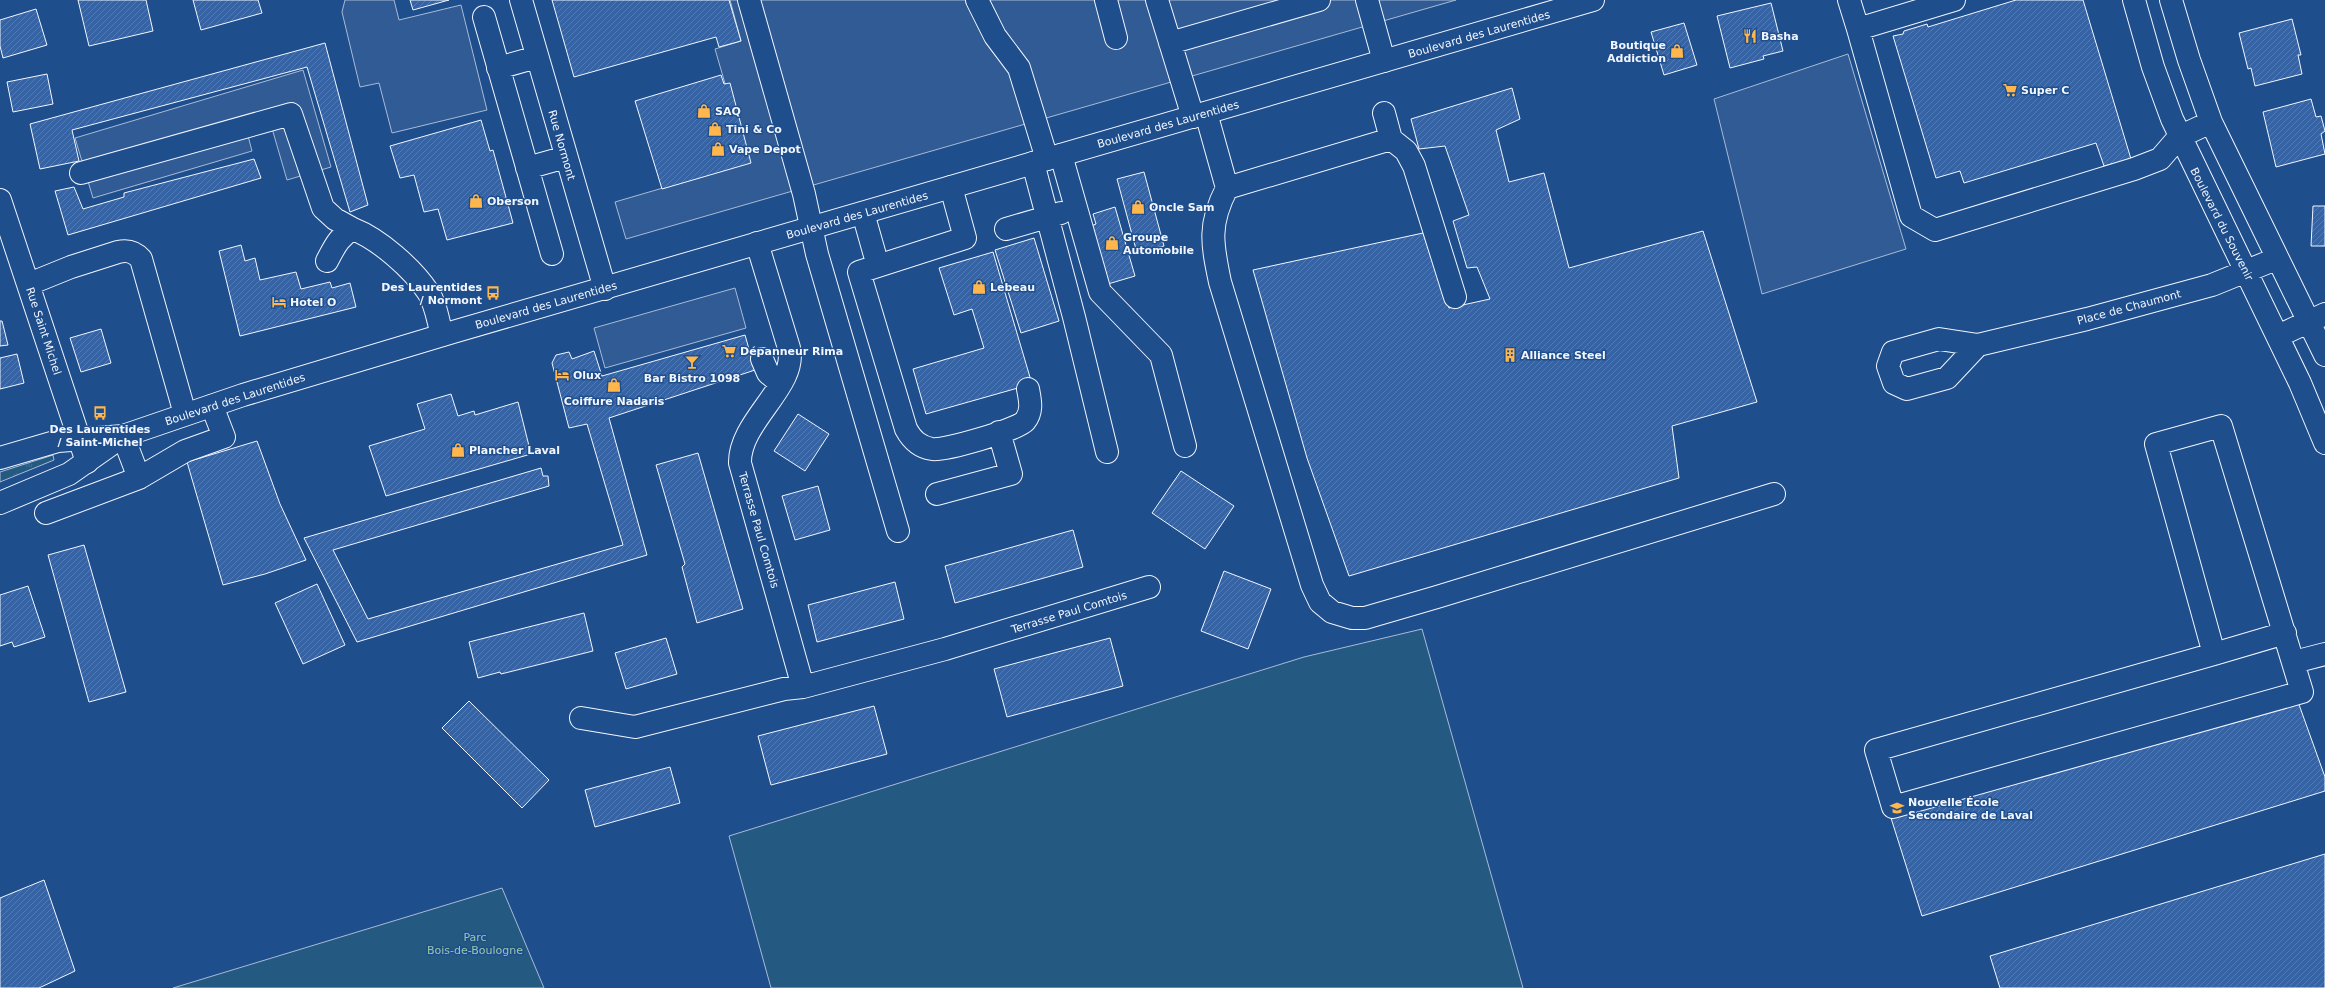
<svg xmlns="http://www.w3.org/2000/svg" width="2325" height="988" font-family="'DejaVu Sans',sans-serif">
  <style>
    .grass { fill: url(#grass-tufts); stroke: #a8bbd7 }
    .green { fill: #245a82; stroke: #a8bbd7 }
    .parking { fill: #305b95; stroke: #a8bbd7 }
    .building { fill: url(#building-hatch); stroke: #f2f6ff }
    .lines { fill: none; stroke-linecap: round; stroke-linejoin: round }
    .minor-casing { stroke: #f2f6ff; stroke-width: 24 }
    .major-casing { stroke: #f2f6ff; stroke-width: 24 }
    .minor { stroke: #1f4e8c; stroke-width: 22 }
    .major { stroke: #1f4e8c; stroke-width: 22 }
    .labels { text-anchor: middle; stroke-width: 3; stroke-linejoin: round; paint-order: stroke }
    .street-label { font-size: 11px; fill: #f2f6ff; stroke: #1f4e8c }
    .poi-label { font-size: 11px; font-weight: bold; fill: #f2f6ff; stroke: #1f4e8c; text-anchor: start }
    .park-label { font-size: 11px; fill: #97c8a6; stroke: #1f4e8c }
  </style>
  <defs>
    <pattern id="grass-tufts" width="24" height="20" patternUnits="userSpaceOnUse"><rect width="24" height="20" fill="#245a82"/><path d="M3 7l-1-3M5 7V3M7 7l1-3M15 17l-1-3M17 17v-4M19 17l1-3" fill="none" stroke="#447295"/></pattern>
    <pattern id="building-hatch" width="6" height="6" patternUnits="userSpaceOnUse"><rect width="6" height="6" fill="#3563a3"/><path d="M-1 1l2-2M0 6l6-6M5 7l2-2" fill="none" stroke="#537ab1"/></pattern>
  </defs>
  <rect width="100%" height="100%" fill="#1f4e8c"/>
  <!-- grass -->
  <path class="grass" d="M53,455L54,460L0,482V472Z"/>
  <!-- green -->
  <path class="green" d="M1422,629L1523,988H771L729,836L1304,657Z
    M502,888L544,988H173Z"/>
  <!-- parking -->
  <path class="parking" d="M345,0H394L399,20L461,5L487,110L392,133L379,83L360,87L342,12Z
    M730,0H1456L626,239L615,202L748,163L715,49L741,41Z
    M1848,54L1906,249L1762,294L1714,99Z
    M303,70L331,167L287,180L271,125L247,132L252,151L93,198L75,138Z
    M735,288L746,328L605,368L594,328Z"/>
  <!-- building -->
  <path class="building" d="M78,0H146L153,31L89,46Z
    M193,0H258L262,13L201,30Z
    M410,0H449L413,10Z
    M552,0H729L741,41L719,47L716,37L574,77Z
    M2016,0H2083L2131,159L2104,166L2096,143L1964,183L1960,171L1936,178L1893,36L1903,34L1904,31L1927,24L1928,27Z
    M1771,3L1783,51L1763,56L1764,59L1730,68L1717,16Z
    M36,9L47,45L3,58L0,46V20Z
    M2292,19L2301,55H2298L2302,74L2255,86L2251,68L2248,69L2239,33Z
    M1684,23L1697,65L1664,75L1651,32Z
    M325,43L368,205L350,212L307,67L72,130L79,161L40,169L30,124Z
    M47,74L53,104L13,112L7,82Z
    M721,75L724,84L730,83L751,163L662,189L635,101Z
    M1512,88L1520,119L1496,130L1509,182L1544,173L1569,268L1703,231L1757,402L1672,426L1679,478L1349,576L1307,458L1253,270L1423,233L1449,308L1490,299L1477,267L1467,268L1453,221L1469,215L1445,146L1419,149L1411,119Z
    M2311,99L2316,117L2321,116L2325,131L2321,134L2325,154L2276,167L2263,112Z
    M481,120L490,151L493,150L513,223L447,240L438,209L424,212L414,175L400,178L390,146Z
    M254,159L261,178L68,235L55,191L74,187L83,209L124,197V193Z
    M1144,172L1164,246L1137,253L1117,179Z
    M2313,206H2325V246H2311Z
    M1115,207L1135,276L1108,284L1091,226L1096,224L1093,214Z
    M1034,238L1059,321L1021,333L995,250Z
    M241,245L245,261L255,258L260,280L296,272L301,289L330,282L332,288L350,283L356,307L240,336L219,251Z
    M993,252L1032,384L926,414L913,369L984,348L972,309L954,315L939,268Z
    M0,321H2L8,345L0,346Z
    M101,329L111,363L81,372L70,338Z
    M745,335L755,370L609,418L647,555L357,642L304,538L541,468L543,476H548L549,486L333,550L368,619L623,545L587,424L569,428L552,363L556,355L569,352L572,359L594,351L602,376Z
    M17,354L24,383L0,389V358Z
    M451,394L458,416L474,411L475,415L518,402L531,454L386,496L369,446L425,429L417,404Z
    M798,414L829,434L805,471L774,451Z
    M257,441L280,504L306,560L265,574L223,585L187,462Z
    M698,453L743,609L697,623L682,567L685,564L656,465Z
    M1181,471L1234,506L1205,549L1152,513Z
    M818,486L830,530L795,540L782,496Z
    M1073,530L1083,567L955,603L945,566Z
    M84,545L126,692L89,702L48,555Z
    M1224,571L1271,589L1248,649L1201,631Z
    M895,582L904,619L817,642L808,605Z
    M317,584L345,645L303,664L275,603Z
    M28,586L45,637L14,647L12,642L0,646V595Z
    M584,613L593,651L501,674L500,672L478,678L469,642Z
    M666,638L677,674L626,689L615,653Z
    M1110,638L1123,686L1007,717L994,669Z
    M2297,699L2325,777V791L1922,916L1891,818Z
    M469,701L549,780L522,808L442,728Z
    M874,706L887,754L771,785L758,736Z
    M670,767L680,803L595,827L585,790Z
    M2325,854V988H2000L1990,956Z
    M44,880L75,971L39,988H0V898Z"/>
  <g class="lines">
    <defs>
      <path id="minor" d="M521,0L605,289
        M749,0L804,194L817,254L898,531
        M977,0L995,36L1019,68L1047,159
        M1106,0L1116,38
        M1157,0L1193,117
        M1367,0L1384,61
        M1849,0L1858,29L1954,0
        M2134,0L2153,67L2172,119L2300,383L2325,443
        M2171,0L2189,60L2211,122L2325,355
        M484,17L552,254
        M1858,29L1911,216L1935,230L2134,169L2160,159L2179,137L2211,122
        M1170,43L1319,0
        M498,68L537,57
        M1206,113L1227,188L1391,139L1384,113
        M1391,139L1406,151L1414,166L1455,297
        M1061,155L1100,292L1161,355L1185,446
        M1033,163L1074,317L1107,452
        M527,168L566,157
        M81,173L291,114L323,208L335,219L353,229
        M951,187L965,238L859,272L906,429C912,440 919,447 932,449C944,451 1017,430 1025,421C1033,411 1030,400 1028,389
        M1227,188C1208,224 1212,244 1220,282L1312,585L1320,602L1332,612L1352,618H1365L1437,597L1774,494
        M0,200L87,462
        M863,213L878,266
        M1006,229L1061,213
        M757,243L789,348C798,386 739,421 740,463L803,687
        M327,261C334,248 339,236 353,229C379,239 413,269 428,292C436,304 438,321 442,335
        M29,284L71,267L118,252C127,250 134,251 141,259L185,414
        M2278,336L2325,314
        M1978,345L1947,378L1907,389L1894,383L1888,366L1893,352L1939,339L1978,345L2087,319L2212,285L2276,259
        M762,359L768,373L780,383
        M2221,426L2302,692L1893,807L1876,750L2214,654L2156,444Z
        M123,436L139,478
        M937,494L1011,474L999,432
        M46,513L139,478L185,451L224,437L212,406
        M2214,654L2285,633
        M2294,662L2325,654
        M581,718L635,727L784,689L803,687L945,649L1149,587"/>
      <path id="major" d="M0,458L58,441L123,436L243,395L453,332L1593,0
        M0,503L69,474L123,436"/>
    </defs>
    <!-- minor casing -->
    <use href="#minor" class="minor-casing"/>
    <!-- major casing -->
    <use href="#major" class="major-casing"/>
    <!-- minor -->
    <use href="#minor" class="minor"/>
    <!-- major -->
    <use href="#major" class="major"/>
  </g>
  <!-- icons -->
  <defs>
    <symbol id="restaurant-bare" viewBox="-9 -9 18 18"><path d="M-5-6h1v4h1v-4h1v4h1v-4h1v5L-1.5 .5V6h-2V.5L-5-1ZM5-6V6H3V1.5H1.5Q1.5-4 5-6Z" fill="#ffb74d" stroke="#1f4e8c" stroke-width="2.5" paint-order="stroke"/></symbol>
    <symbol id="shop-bare" viewBox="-9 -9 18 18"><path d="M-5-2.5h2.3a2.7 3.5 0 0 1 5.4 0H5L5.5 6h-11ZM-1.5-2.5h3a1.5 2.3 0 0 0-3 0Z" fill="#ffb74d" stroke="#1f4e8c" stroke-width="2.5" paint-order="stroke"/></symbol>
    <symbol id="supermarket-bare" viewBox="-9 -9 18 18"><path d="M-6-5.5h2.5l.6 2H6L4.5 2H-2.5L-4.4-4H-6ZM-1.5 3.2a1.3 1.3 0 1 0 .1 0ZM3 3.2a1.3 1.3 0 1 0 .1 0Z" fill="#ffb74d" stroke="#1f4e8c" stroke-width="2.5" paint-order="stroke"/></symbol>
    <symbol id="bus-bare" viewBox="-9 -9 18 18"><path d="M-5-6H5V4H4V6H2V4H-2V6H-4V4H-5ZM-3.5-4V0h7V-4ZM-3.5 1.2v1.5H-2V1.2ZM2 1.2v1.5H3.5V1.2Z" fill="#ffb74d" stroke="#1f4e8c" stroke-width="2.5" paint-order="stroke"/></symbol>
    <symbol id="hotel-bare" viewBox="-9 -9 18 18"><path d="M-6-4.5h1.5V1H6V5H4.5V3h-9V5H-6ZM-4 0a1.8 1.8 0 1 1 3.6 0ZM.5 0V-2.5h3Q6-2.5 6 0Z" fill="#ffb74d" stroke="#1f4e8c" stroke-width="2.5" paint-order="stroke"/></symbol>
    <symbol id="building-bare" viewBox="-9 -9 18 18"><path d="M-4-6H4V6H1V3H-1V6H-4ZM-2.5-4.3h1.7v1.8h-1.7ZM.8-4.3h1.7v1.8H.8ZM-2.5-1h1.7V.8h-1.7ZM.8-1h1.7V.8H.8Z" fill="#ffb74d" stroke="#1f4e8c" stroke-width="2.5" paint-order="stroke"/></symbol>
    <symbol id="bar-bare" viewBox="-9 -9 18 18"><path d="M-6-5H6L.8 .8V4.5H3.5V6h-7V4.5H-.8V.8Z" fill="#ffb74d" stroke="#1f4e8c" stroke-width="2.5" paint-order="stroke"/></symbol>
    <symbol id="school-bare" viewBox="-9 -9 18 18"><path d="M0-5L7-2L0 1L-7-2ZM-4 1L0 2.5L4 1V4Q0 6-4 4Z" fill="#ffb74d" stroke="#1f4e8c" stroke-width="2.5" paint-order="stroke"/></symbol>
  </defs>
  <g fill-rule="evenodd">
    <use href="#restaurant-bare" x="1740" y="26" width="20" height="20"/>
    <use href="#shop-bare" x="1667" y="41" width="20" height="20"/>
    <use href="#supermarket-bare" x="2000" y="80" width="20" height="20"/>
    <use href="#shop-bare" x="694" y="101" width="20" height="20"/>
    <use href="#shop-bare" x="705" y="119" width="20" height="20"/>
    <use href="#shop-bare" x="708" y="139" width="20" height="20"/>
    <use href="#shop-bare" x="466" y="191" width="20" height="20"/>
    <use href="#shop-bare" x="1128" y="197" width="20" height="20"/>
    <use href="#shop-bare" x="1102" y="233" width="20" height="20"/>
    <use href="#shop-bare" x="969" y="277" width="20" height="20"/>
    <use href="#bus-bare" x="483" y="283" width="20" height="20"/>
    <use href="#hotel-bare" x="269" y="292" width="20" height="20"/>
    <use href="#supermarket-bare" x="719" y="341" width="20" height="20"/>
    <use href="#building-bare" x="1500" y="345" width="20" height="20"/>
    <use href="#bar-bare" x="682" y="352" width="20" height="20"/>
    <use href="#hotel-bare" x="552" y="365" width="20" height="20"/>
    <use href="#shop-bare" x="604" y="375" width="20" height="20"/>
    <use href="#bus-bare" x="90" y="403" width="20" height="20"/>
    <use href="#shop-bare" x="448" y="440" width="20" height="20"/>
    <use href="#school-bare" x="1887" y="798" width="20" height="20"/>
  </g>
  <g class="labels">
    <!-- street labels -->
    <g class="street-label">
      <text transform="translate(1479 34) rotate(-16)" y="4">Boulevard des Laurentides</text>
      <text transform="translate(1168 124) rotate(-16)" y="4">Boulevard des Laurentides</text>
      <text transform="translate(562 145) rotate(74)" y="4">Rue Normont</text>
      <text transform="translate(857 215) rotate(-16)" y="4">Boulevard des Laurentides</text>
      <text transform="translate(2222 224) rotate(63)" y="4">Boulevard du Souvenir</text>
      <text transform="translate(546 305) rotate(-16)" y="4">Boulevard des Laurentides</text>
      <text transform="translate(2129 307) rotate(-15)" y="4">Place de Chaumont</text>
      <text transform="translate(44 331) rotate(72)" y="4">Rue Saint Michel</text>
      <text transform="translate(235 399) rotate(-18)" y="4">Boulevard des Laurentides</text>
      <text transform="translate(759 530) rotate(74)" y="4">Terrasse Paul Comtois</text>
      <text transform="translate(1069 612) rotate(-17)" y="4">Terrasse Paul Comtois</text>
    </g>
    <!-- poi labels -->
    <g class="poi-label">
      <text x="1761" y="40">Basha</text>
      <text x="1666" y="49" text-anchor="end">Boutique<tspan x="1666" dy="13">Addiction</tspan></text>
      <text x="2021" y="94">Super C</text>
      <text x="715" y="115">SAQ</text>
      <text x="726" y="133">Tini &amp; Co</text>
      <text x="729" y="153">Vape Depot</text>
      <text x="487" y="205">Oberson</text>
      <text x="1149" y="211">Oncle Sam</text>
      <text x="1123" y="241">Groupe<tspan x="1123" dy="13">Automobile</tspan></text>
      <text x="482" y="291" text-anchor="end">Des Laurentides<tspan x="482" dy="13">/ Normont</tspan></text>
      <text x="990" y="291">Lebeau</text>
      <text x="290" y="306">Hotel O</text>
      <text x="740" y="355">Dépanneur Rima</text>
      <text x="1521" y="359">Alliance Steel</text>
      <text x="573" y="379">Olux</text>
      <text x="692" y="382" text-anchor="middle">Bar Bistro 1098</text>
      <text x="614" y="405" text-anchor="middle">Coiffure Nadaris</text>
      <text x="100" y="433" text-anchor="middle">Des Laurentides<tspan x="100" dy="13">/ Saint-Michel</tspan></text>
      <text x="469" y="454">Plancher Laval</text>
      <text x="1908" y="806">Nouvelle École<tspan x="1908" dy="13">Secondaire de Laval</tspan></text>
    </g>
    <!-- park labels -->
    <g class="park-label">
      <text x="475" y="941">Parc<tspan x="475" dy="13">Bois-de-Boulogne</tspan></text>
    </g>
  </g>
</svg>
